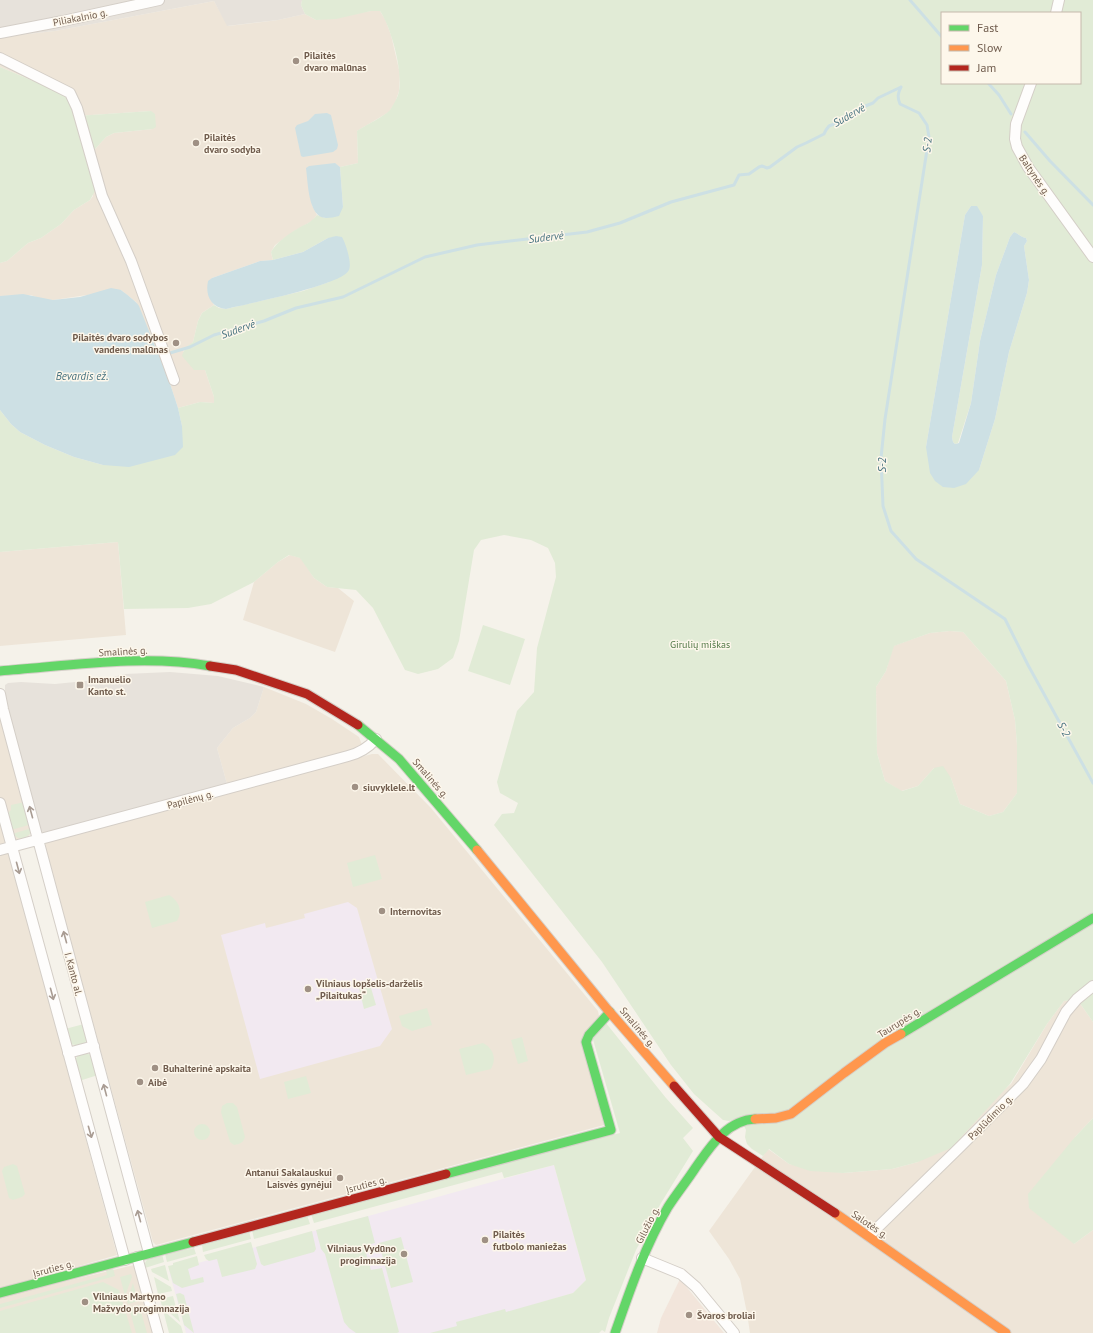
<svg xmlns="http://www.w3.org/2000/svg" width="1093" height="1333" font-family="'PT Sans',sans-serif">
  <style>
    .residential { fill: #eee5d8 }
    .commercial { fill: #f2e5db }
    .industrial { fill: #e7e2db }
    .education { fill: #f2e9f1 }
    .green { fill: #e1ebd6; fill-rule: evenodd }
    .water { fill: #cde0e4 }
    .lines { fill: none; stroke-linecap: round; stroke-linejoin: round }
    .stream { stroke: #cde0e4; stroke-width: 3 }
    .street-casing { stroke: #d4cec7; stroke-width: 12 }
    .fast-casing { stroke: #d5cfc8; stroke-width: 11 }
    .slow-casing { stroke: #d5cfc8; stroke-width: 11 }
    .jam-casing { stroke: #d5cfc8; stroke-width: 11 }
    .street { stroke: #fefdfc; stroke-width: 10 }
    .fast { stroke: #63d668; stroke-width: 9 }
    .slow { stroke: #ff974d; stroke-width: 9 }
    .jam { stroke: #b3261e; stroke-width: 9 }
    .oneway { stroke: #a99c93 }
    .poi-dot { fill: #9f9084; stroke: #fdf7eb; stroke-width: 1.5 }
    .labels { text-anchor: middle; stroke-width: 3; stroke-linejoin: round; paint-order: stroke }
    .street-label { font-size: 10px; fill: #705c4d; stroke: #fdf7eb }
    .poi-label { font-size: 10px; font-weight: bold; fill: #705c4d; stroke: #fdf7eb; text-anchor: start }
    .park-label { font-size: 10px; fill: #547a49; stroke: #fdf7eb }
    .water-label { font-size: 11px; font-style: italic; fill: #497481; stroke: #fdf7eb }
  </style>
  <rect width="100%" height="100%" fill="#f5f2ea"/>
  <!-- residential -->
  <path class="residential" d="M214,1L228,26L278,20L305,14L316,20L371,11H380L385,19L391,35L400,74L399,91L395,103L389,112L357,131L358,163L340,167L334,163L312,205L317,215L312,221L296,230L275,245L271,252L273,260L260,261L212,278L210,297L214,305L202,313L198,321L193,342L183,351L205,370L214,397V403L200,402L178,408L161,356L158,348L155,347L136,302L121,290L53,300L41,299L31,295L0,296V263L7,261L28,243L41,238L61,224L74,210L90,200L93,196L87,158L106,137L114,133L153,129L151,111L76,116L62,93L0,67V37L55,31Z
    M118,542L126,635L0,646V552Z
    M290,555L301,558L314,578L327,587L338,588L354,601L335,652L243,620L254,582L278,562Z
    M950,631L963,632L1006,681L1015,720L1017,745V793L1003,812L989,816L960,804L951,778L934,768L918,786L901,791L885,781L877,753L876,687L886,671L893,646L930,633Z
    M264,687L306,704L332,719L359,737L362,745L361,748L227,784L217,748L233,728L250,718L256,712Z
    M0,708L32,824L31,833L28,837L0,844Z
    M372,754H378L431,808L598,1011L599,1016L586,1036L604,1125L156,1245L153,1242L45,847L46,843L48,841Z
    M7,853L10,857L117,1255L0,1289V854Z
    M1077,999L1093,1022V1118L1075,1137L1074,1244L1093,1230V1333H750L747,1313L740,1279L729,1259L709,1231L768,1149L789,1164L843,1173L892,1169L918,1162L1011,1084L1047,1024L1064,1001Z
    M134,1265L153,1333H0V1297Z"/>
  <!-- commercial -->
  <path class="commercial" d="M680,1279L724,1333H657L661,1318Z"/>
  <!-- industrial -->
  <path class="industrial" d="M0,0H302L301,5L305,14L278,20L227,26L214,1L55,31L0,37Z
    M170,672L218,676L264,687L256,712L250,718L233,728L217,748L227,784L47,833H43L41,830L5,697V685L8,683L21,682L55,684L105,679L125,674Z"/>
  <!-- education -->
  <path class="education" d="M348,902L357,908L392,1029L380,1046L260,1079L221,935L265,923L266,928L305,918L304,914Z
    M554,1165L586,1280L573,1293L539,1303L547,1333H186L169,1271Z"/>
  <!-- green -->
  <path class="green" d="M302,0H1093V1022L1077,999L1064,1001L1047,1024L1010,1084L951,1148L918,1162L892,1169L843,1173L810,1171L789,1164L769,1149L763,1156L752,1149L747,1144L745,1137L746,1130L740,1117L729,1121L723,1120L694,1094L671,1065L602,962L494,825L502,814L514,813L518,803L500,793L497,782L517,711L534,692L537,648L556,577L555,563L548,548L531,540L504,535L481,540L474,550L459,641L453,658L438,669L418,674L405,670L373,608L356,590L327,587L314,578L300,558L289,555L278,562L254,582L211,604L188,608L124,609L118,542L0,552V410L11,424L20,432L45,445L74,457L103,465L182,426L178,408L200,402L214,403V397L205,370H194L182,356C184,349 187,346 193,342L198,321L202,313L214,305L219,308L226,309L303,291L329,282L328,238L303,252L273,260L271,252C276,243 287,235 297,229C305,224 311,223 317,215L325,218L343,207L340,167L358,163L357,131C364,126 385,116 390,110C394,104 398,97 399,91C403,71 391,27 380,11H371L336,19L316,20L305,14L301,5ZM942,13H1080V83H942ZM971,206L983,216L982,265L952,437L953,442L955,444L958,443L971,403L980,341L996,275L1010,237L1014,232C1019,234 1021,237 1026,238L1027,241L1024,246L1029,280L1027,293L1009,352L995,419L979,470L926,447L965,215ZM950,631L963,632L1006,681L1015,720L1017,745V793L1003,812L989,816L960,804L951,778L943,766L934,768L918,786L902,791L885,781L877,753L876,687L886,671L894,646L930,633Z
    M0,67L62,93L68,99L76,116L151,111L155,114L156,127L153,129L114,133L106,137L87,158L94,184L95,191L90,200L74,210L61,224L41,238L28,243L7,261L0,263Z
    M483,625L525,639L510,685L468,671Z
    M25,802L32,824L11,830L7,814L11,810V805Z
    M32,828L31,833L25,838H18L12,834Z
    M375,855L382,879L353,887L347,863Z
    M169,895C179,901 183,911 177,921L152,928L145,902Z
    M369,981L376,1005L364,1009L358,984Z
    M427,1008L432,1025L412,1031L402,1026L399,1016Z
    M606,1023L666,1098L693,1128L683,1138L693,1151L661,1203L636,1250L609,1318L605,1332L602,1330L599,1333H430L457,1326L456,1322L505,1309L506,1312L573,1293L586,1280L554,1165L504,1178L502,1172L314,1223L311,1214L620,1133L592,1036Z
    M84,1024L88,1039C83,1046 78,1046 70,1044L65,1029Z
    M522,1037L528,1061L518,1064L511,1040Z
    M483,1043C493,1048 497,1058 491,1069L466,1075L459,1049Z
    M84,1053L92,1055L98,1075L79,1081L75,1060L78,1055Z
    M306,1076L311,1093L288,1099L284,1082Z
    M227,1103H233L237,1107L245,1137C243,1143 240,1144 234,1145L230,1142L221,1112L222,1106Z
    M1093,1118V1230L1074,1244L1029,1208L1028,1194L1075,1137Z
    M194 1132a8 8 0 1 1 16 0a8 8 0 1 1-16 0Z
    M13,1164L17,1166L25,1194L22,1197L13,1200L9,1198L2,1171L4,1167Z
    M307,1215L310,1224L254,1239L252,1230Z
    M368,1216L375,1243L364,1246L371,1270L382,1268L399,1332L397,1333H356L349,1328L344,1322L325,1254L321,1249L316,1230Z
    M249,1231L251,1239L203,1252L202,1245Z
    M312,1231L316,1249L314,1252L264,1266L261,1264L256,1247Z
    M401,1237L413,1282L391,1288L379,1243Z
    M251,1242L257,1264L255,1269L222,1277L217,1259L209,1261L206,1259L204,1255Z
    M194,1248L196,1254L167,1262L165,1254Z
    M162,1254L164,1262L145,1268C143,1257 154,1257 162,1254Z
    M197,1256L199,1265L188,1269L191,1280L203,1277L204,1282L182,1288L173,1283L168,1266L173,1265V1263Z
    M165,1265L169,1281L152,1272L151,1269Z
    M113,1268L115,1276L0,1308V1304L107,1275L106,1270Z
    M131,1274L132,1277L125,1296L120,1277Z
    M154,1277L171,1287L172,1291L158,1294Z
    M103,1282L119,1290L132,1333H0V1311Z
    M133,1283L138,1301L128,1304L127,1301Z
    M180,1293L184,1295L194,1333L184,1325L176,1294Z
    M173,1296L180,1322L162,1306L160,1299Z
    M139,1305L147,1333H136L129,1308Z
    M163,1310L181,1326L183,1333H169Z"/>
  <!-- water -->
  <path class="water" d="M327,113L331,115L338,145L337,149L333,152L303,157L301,156L295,128L297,125L308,121L315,114Z
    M335,163L340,167L343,207L339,216C335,217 330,218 326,218C308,218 308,182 306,168L309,166Z
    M971,206H977L983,216L982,265L952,437L953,442L955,444L959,443L971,403L980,341L996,275L1010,237L1014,232C1019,234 1021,237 1026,238L1027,241L1024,246L1029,280L1027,293L1009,352L995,419L979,470L966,484L954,488L943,487L935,481L930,473L926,447L965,215Z
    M336,236L342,237C346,244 352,263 349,270C343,285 246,304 226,309C211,307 205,296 208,281L212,278L260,261L273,260L303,252L328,238Z
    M111,288C114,289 119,289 121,290C125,293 137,302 139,306L155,346L158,348L161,356L178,408L182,426L183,447L175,455L129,467L103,465L74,457L45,445L20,432L11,424L0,410V296L23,294L53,300L80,297Z"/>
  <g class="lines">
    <!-- stream -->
    <path class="stream" d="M910,0L942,37
      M988,83L999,95L1011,114
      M901,87C898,93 897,97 900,104L919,113L927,125L929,137L885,419L881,458L883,506L891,531L916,559L1005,619L1028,665L1093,783
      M1025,132L1050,161L1093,205
      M170,353L190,347L214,335L264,321L296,308L343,297L425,257L477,245L587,232L620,223L671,202L734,185L739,175L749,174L759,167L762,166L767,168L770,167L797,147L806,143L824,134L826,130L829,126L839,122L842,118L847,115L854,114L863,107L873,103L878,98L901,87"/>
    <defs>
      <path id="street" d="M1056,13L1059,0
        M0,33L63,21L159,0
        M0,58L70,93L77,108L102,196L131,261L174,380
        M1031,83L1016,124L1015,139L1017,147L1028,167L1093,257
        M0,694L3,709L149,1253
        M0,803L125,1260
        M0,850L348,756C360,753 368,748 376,739
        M68,1053L94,1046
        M869,1236L961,1146L1023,1084L1041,1059L1066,1012L1077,999L1093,986
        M137,1257L158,1333
        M642,1258L681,1274L696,1287L734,1333"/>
      <path id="fast" d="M0,671C68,666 142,654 210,666
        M358,725L399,759L477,850
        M901,1034L1093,918
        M446,1174L611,1130L586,1042L589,1035L610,1012
        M0,1293L193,1242
        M615,1333C630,1290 645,1246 668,1207C677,1193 687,1181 696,1167C710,1147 727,1120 755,1119"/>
      <path id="slow" d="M477,850L607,1009L674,1086
        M755,1119L776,1118L791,1114L844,1073L885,1043L901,1034
        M835,1213L1006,1333"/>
      <path id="jam" d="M210,666L236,670L307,694L358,725
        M674,1086L719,1137L835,1213
        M193,1242L446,1174"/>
    </defs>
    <!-- street casing -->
    <use href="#street" class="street-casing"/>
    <!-- fast casing -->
    <use href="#fast" class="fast-casing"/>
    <!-- slow casing -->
    <use href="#slow" class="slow-casing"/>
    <!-- jam casing -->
    <use href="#jam" class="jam-casing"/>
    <!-- street -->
    <use href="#street" class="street"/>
    <!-- fast -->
    <use href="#fast" class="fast"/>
    <!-- slow -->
    <use href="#slow" class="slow"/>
    <!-- jam -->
    <use href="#jam" class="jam"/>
  </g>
  <!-- one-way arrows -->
  <defs><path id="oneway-shaft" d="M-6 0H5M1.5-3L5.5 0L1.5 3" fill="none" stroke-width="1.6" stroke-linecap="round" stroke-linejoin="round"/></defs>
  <g class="oneway">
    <use href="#oneway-shaft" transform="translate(31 812) rotate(-105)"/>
    <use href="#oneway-shaft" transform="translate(18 868) rotate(75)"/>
    <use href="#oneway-shaft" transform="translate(65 937) rotate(-105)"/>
    <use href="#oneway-shaft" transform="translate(52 994) rotate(75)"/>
    <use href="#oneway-shaft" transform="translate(105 1090) rotate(-105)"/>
    <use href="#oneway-shaft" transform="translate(90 1132) rotate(74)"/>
    <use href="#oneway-shaft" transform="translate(139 1216) rotate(-105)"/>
  </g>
  <!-- markers -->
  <g class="poi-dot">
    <circle cx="296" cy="61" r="4"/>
    <circle cx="196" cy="143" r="4"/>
    <circle cx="176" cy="343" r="4"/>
    <rect x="76" y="681" width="8" height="8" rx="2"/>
    <circle cx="355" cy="787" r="4"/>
    <circle cx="382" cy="911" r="4"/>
    <circle cx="308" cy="989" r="4"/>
    <circle cx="155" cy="1068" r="4"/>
    <circle cx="140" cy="1082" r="4"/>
    <circle cx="340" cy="1178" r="4"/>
    <circle cx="485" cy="1240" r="4"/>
    <circle cx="404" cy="1254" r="4"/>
    <circle cx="85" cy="1302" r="4"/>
    <circle cx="689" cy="1315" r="4"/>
  </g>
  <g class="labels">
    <!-- street labels -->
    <g class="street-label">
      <text transform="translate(80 17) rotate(-11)" y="4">Piliakalnio g.</text>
      <text transform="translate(1035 175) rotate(56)" y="4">Baltynės g.</text>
      <text transform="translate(123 651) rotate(-3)" y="4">Smalinės g.</text>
      <text transform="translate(431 778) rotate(49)" y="4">Smalinės g.</text>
      <text transform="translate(190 799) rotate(-15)" y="4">Papilėnų g.</text>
      <text transform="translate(74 974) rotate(75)" y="4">I. Kanto al.</text>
      <text transform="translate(899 1022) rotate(-32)" y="4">Taurupės g.</text>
      <text transform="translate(638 1027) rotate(50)" y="4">Smalinės g.</text>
      <text transform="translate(990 1117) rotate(-45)" y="4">Paplūdimio g.</text>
      <text transform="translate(366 1184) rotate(-15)" y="4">Įsruties g.</text>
      <text transform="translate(870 1224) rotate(34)" y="4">Salotės g.</text>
      <text transform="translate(647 1225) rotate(-63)" y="4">Gilužio g.</text>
      <text transform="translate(53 1268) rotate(-15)" y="4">Įsruties g.</text>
    </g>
    <!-- poi labels -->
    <g class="poi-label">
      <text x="304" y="59">Pilaitės<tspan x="304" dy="12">dvaro malūnas</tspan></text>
      <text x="204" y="141">Pilaitės<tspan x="204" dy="12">dvaro sodyba</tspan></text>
      <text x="168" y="341" text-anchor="end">Pilaitės dvaro sodybos<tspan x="168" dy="12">vandens malūnas</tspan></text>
      <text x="88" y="683">Imanuelio<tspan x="88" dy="12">Kanto st.</tspan></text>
      <text x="363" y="791">siuvyklele.lt</text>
      <text x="390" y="915">Internovitas</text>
      <text x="316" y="987">Vilniaus lopšelis-darželis<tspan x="316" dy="12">„Pilaitukas“</tspan></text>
      <text x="163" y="1072">Buhalterinė apskaita</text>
      <text x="148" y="1086">Aibė</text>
      <text x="332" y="1176" text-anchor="end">Antanui Sakalauskui<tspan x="332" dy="12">Laisvės gynėjui</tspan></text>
      <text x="493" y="1238">Pilaitės<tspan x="493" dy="12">futbolo maniežas</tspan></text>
      <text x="396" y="1252" text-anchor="end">Vilniaus Vydūno<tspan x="396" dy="12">progimnazija</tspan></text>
      <text x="93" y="1300">Vilniaus Martyno<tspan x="93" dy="12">Mažvydo progimnazija</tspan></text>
      <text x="697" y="1319">Švaros broliai</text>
    </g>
    <!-- park labels -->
    <g class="park-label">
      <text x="700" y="648">Girulių miškas</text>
    </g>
    <!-- water labels -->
    <g class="water-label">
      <text transform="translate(849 115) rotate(-30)" y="4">Sudervė</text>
      <text transform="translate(927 145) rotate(-85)" y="4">S-2</text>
      <text transform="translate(546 237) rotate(-7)" y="4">Sudervė</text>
      <text transform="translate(238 329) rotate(-20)" y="4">Sudervė</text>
      <text x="82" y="380">Bevardis ež.</text>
      <text transform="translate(882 465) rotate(-90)" y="4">S-2</text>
      <text transform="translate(1064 729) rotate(62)" y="4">S-2</text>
    </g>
  </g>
  <!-- legend -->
  <rect x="941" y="12" width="140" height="72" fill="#fdf7eb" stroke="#c5b9ac"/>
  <rect x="949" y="25" width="20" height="6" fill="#63d668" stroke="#c5b9ac"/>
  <text x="977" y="32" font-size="12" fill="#705c4d">Fast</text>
  <rect x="949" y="45" width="20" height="6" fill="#ff974d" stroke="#c5b9ac"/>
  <text x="977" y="52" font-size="12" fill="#705c4d">Slow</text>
  <rect x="949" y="65" width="20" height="6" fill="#b3261e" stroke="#c5b9ac"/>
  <text x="977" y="72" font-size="12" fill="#705c4d">Jam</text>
</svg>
